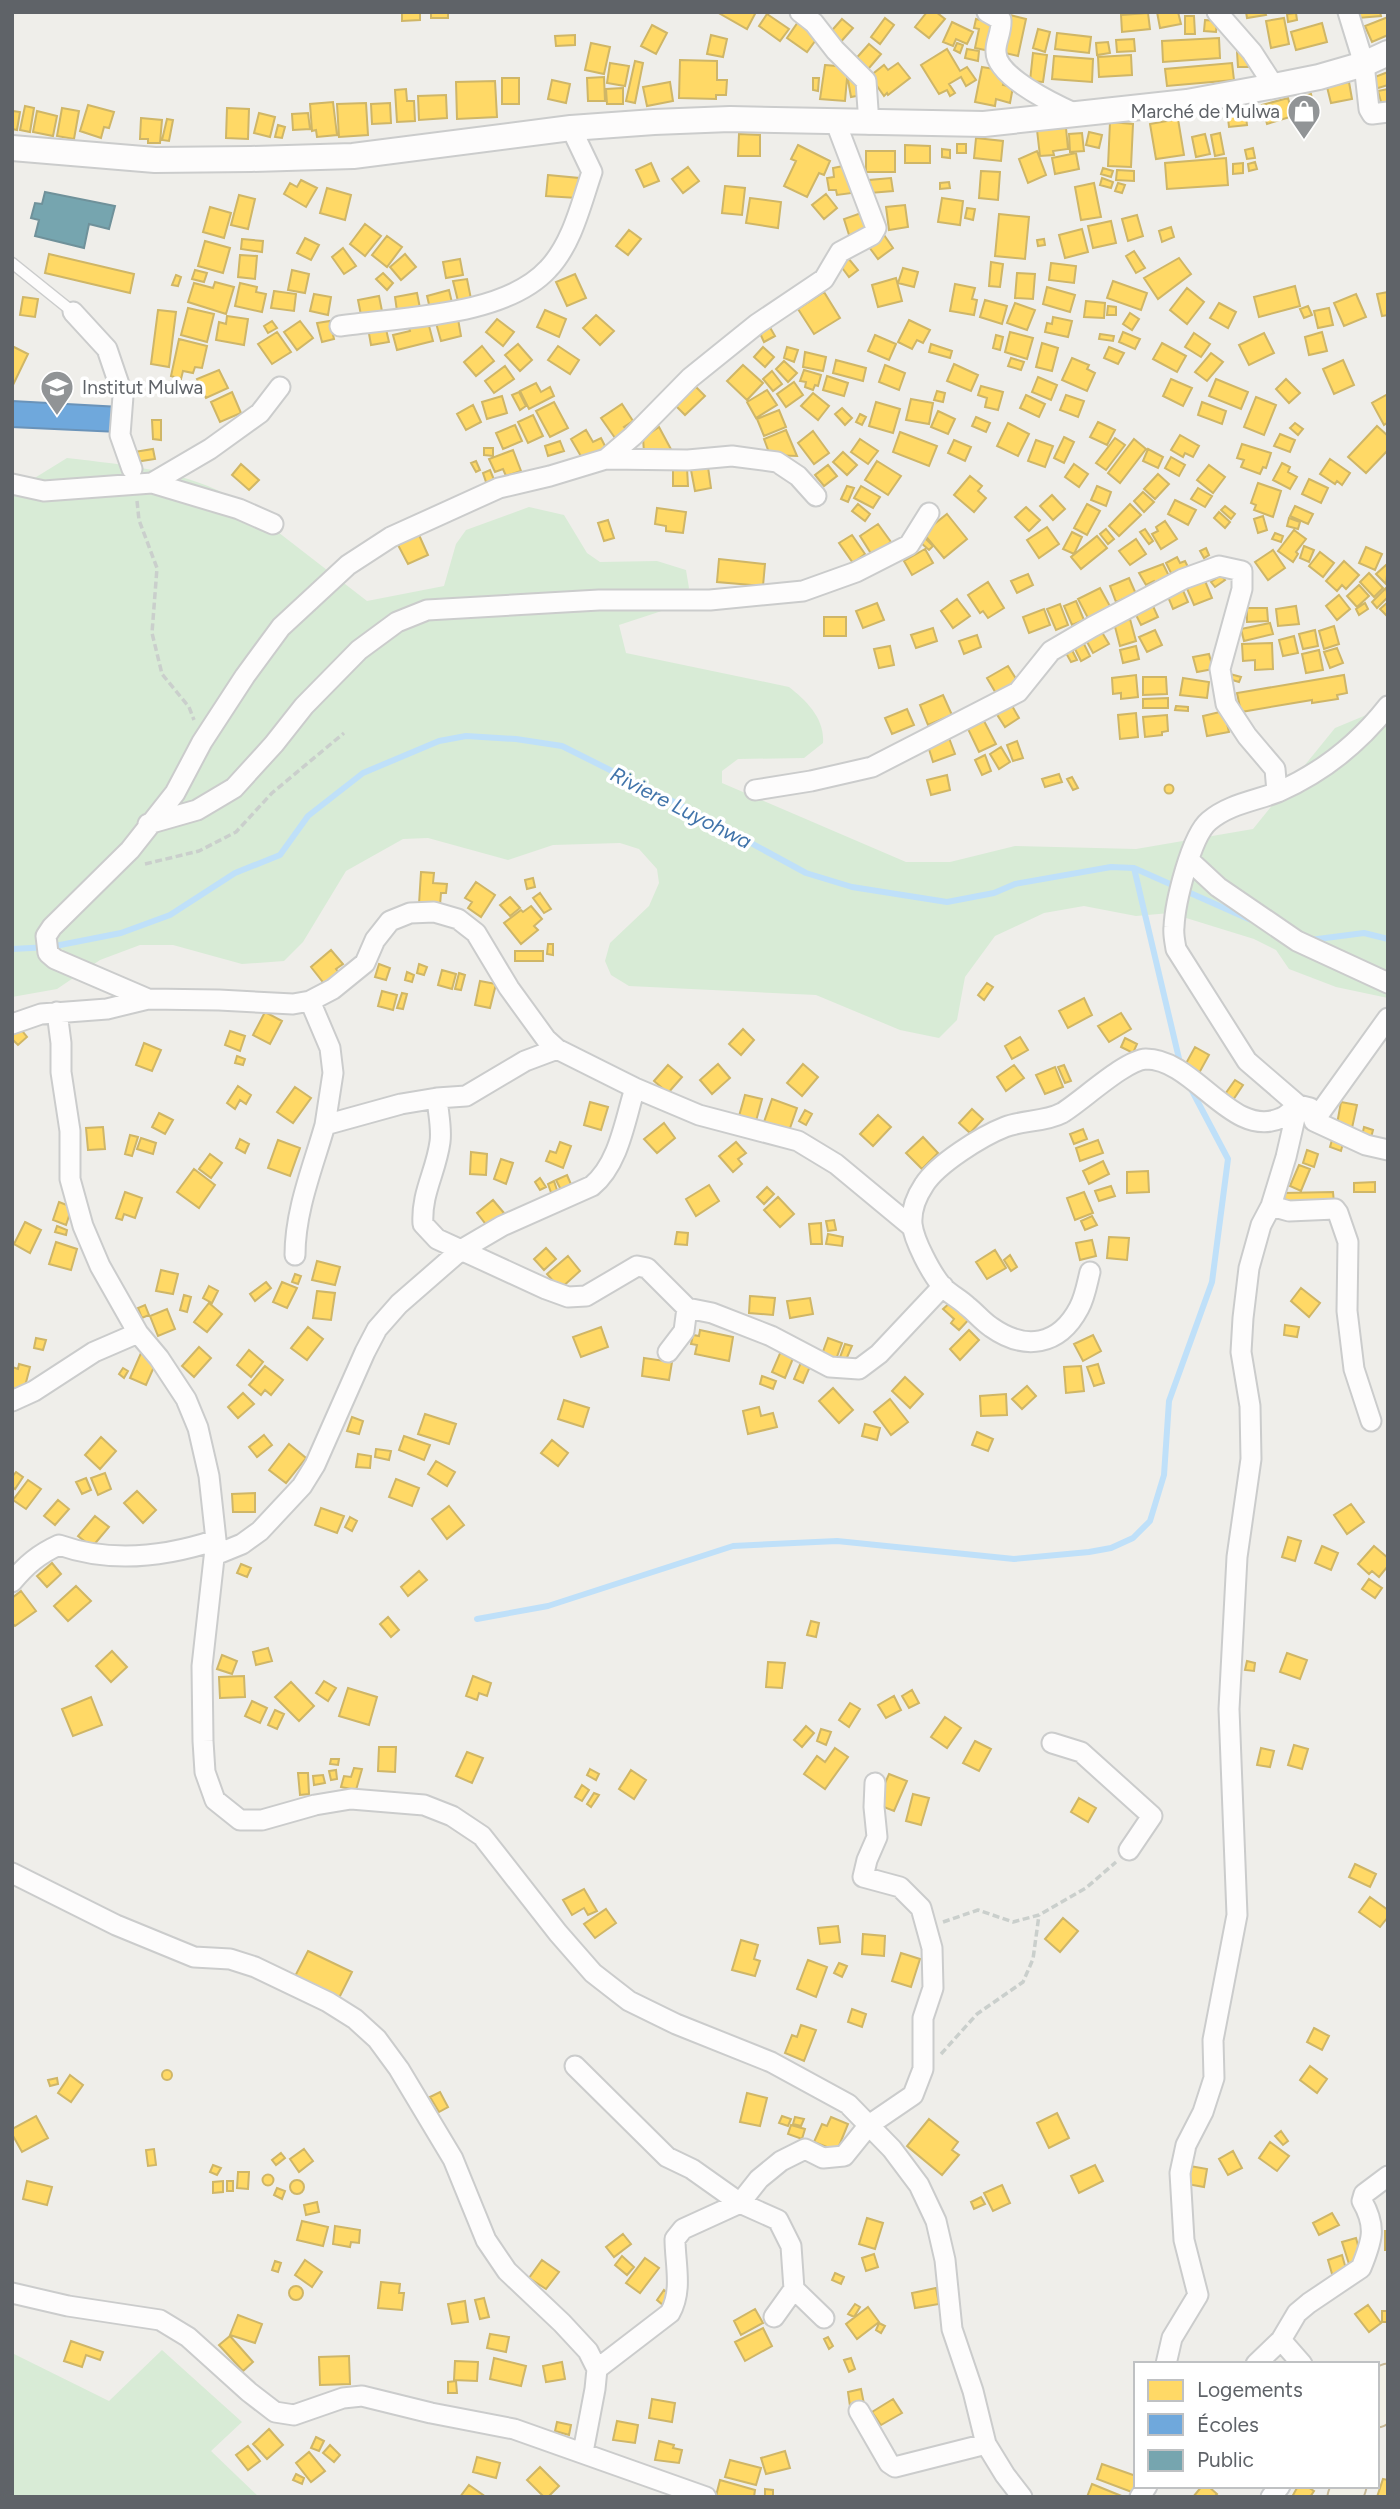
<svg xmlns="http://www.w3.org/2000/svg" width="1400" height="2509" font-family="Figtree,sans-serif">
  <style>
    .green { fill: #d8ebd6 }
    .homes { fill: #ffd966; stroke: #cfb667; stroke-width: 2 }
    .schools { fill: #6fa8dc; stroke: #6a93b9; stroke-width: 2 }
    .public { fill: #76a5af; stroke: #6f919a; stroke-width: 2 }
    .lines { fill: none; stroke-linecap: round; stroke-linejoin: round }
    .stream { stroke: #bfe0f9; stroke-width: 6 }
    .service-casing { stroke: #cbcccc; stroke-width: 13 }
    .minor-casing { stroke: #cbcccc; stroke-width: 23 }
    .tertiary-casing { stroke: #cbcccc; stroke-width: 28 }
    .trunk-casing { stroke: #c8b996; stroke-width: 37 }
    .path { stroke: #cacfcc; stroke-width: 3.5; stroke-dasharray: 7 3.5; stroke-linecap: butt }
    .service { stroke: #fdfcfc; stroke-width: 10 }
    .minor { stroke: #fdfcfc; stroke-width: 19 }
    .tertiary { stroke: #fdfcfc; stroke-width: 24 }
    .trunk { stroke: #f2f0e6; stroke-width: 33 }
    .labels { text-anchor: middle; stroke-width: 7; stroke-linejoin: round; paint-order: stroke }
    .poi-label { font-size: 19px; fill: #5f6368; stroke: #fff; text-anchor: end }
    .water-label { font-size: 21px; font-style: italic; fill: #4174aa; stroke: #fff }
  </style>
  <rect width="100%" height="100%" fill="#efeeea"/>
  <!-- green -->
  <path class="green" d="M67,458C126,465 186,470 238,501L367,601L444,586L456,544L466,530L529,507L564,515L587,553L600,562L657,561L686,570L689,588L680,605L619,625L626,653L789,687C807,701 825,719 823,743L804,758L738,759L722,771V783L906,862H950L1015,846L1136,849L1253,829L1335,728L1388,706V998L1336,987L1289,969L1276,950L1254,939L1170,913L1136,916L1084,906L1044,913L995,936L965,977L957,1020L939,1038L900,1030L816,995L629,986L611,975L605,961L610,943L649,906L659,883L657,869L639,849L620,843L553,845L508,860L428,838L403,839L346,871L303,942L284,961L242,964L173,945H140L100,960L57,989L12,997V492Z
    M162,2350L242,2422L211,2451L259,2497H12V2353L109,2401Z"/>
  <!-- homes -->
  <path class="homes" d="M402,12H420V20L402,21Z
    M431,12H448V18H431Z
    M717,12H756L747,29Z
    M927,12H936L945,19L929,38L915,27Z
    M1157,12H1178L1181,24L1160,28Z
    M1246,12H1265L1266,15L1247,18Z
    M1358,12H1380L1381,16L1358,18Z
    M1148,13L1150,29L1122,32L1121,15Z
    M1296,13L1297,20L1288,22L1287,14Z
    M767,14L789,29L780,41L759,26Z
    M1010,15L1026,19L1018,56L1001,52Z
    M1185,16H1194L1195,34H1185Z
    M1388,17V35L1372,42L1365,26Z
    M885,18L894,25L880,44L871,37Z
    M1284,18L1289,44L1271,48L1266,21Z
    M842,19L853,28L838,45L827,36Z
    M976,19L994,23L990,51L975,48L979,29L974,28Z
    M1205,20L1217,21L1216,32L1204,31Z
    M798,22L818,37L807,52L787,38Z
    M952,22L973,32L967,44L956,39L953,46L943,42Z
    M1322,23L1327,42L1296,50L1291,32Z
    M652,25L667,33L656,54L641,46Z
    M1038,29L1050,32L1045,52L1033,48Z
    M1057,33L1091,37L1089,53L1055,49Z
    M575,35V45L556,46L555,36Z
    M711,35L727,39L723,57L707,54Z
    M1219,38L1220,58L1163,62L1162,41Z
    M1134,39L1135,51L1117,52L1116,40Z
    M1108,42L1110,53L1097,55L1096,43Z
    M591,43L610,47L604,74L585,70Z
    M957,43L963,45L960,53L954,50Z
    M869,44L881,54L864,74L852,63Z
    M947,49L960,71L967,67L976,80L966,86L961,77L949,84L955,93L950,96L947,90L939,94L921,65Z
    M967,49L979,51L978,61L965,58Z
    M1247,51L1248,67H1238L1237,52Z
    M1033,53L1047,55L1043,82L1030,81Z
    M1131,55L1132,75L1099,77L1098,57Z
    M1054,56L1093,59L1092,82L1052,79Z
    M680,60L717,61V80H727L726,95H716V99L679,98Z
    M635,61L643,63L635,103L626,101Z
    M610,63L629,66L625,86L607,83Z
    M898,63L910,78L888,95L887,93L884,96L870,76L884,65L888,70Z
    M1232,63L1234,80L1167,86L1165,69Z
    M825,65L848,67L845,101L820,99Z
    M982,67L1006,71L1003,85L1013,87L1010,103L996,99L995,106L975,102Z
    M1388,72V85L1375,89L1372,78Z
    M604,77L605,101H588L587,78Z
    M502,78H519V104H502Z
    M813,78H819L818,91L813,90Z
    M859,79L862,95L851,97L848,80Z
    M552,80L570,84L566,103L548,99Z
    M495,81L497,117L457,119L456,82Z
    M670,82L673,101L647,106L643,87Z
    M1349,82L1352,99L1331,103L1327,87Z
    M623,88V104H607L606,89Z
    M406,89L407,101H414L415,121L397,122L395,90Z
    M1388,89V108L1383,109L1378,91Z
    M1311,94L1315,112L1303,115L1299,97Z
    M446,95L447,118L419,120L418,96Z
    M1288,98L1293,116L1267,124L1262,105Z
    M333,102L337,135L317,137L316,130L312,131L310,104Z
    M366,103L368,135L339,137L337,104Z
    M390,103L391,123L372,124L371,104Z
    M88,105L114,112L109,128L104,127L101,138L80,131Z
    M25,106L34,108L30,132L20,130Z
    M62,108L79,111L74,139L57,136Z
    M227,108L249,109L248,139L226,138Z
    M1245,108L1247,125L1229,127L1227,109Z
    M13,111L20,112L17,130L12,129Z
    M37,111L57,116L53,136L33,132Z
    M259,113L275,117L270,137L254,133Z
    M308,113L310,129L293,130L292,114Z
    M141,118L162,120L160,143H148V139H140Z
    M167,119L173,120L169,141L162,140Z
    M1178,119L1184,155L1156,159L1150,124Z
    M1110,122L1133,124L1131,167L1108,166Z
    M278,125L285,127L282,138L275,137Z
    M1066,128L1068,149L1053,151L1054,155L1040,156L1037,130Z
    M1089,132L1102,135L1099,148L1086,145Z
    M1082,133L1084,151L1070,152L1069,134Z
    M1220,133L1224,154L1215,156L1211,135Z
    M739,134L760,135V156H738Z
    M1205,134L1210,154L1196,157L1192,137Z
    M976,138L1003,141L1001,161L974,158Z
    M957,144H966V153H957Z
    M798,145L830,161L824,175L819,173L807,197L784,186L796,161L791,159Z
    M905,145L930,146V163H905Z
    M1253,148L1255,158L1247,159L1245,150Z
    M942,149L950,150V158L942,157Z
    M866,151H895V172H866Z
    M1037,151L1046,175L1028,183L1019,159Z
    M1076,153L1079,169L1055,174L1052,158Z
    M1226,158L1228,185L1167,189L1165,163Z
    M1255,162L1257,169L1249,171L1248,164Z
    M651,163L659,181L644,187L636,170Z
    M1243,163V173L1233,174V164Z
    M848,165L852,193L837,195L836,190H829L827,178L834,177L833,168Z
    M688,167L699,181L683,193L672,179Z
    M1103,168L1113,171L1111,177L1101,174Z
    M1117,170L1134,171V181L1116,180Z
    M981,171L1000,172L998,200L979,198Z
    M548,175L579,178L577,198L546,196Z
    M891,178L893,191L870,193L869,180Z
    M1102,178L1113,182L1111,188L1100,185Z
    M301,180L317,188L306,207L284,194L290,183L297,187Z
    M949,182L950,188L940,189V183Z
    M1094,183L1101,217L1081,220L1075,187Z
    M1118,183L1125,185L1122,193L1115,191Z
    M725,186L745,188L742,215L722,213Z
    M327,188L351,195L345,220L320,213Z
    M826,194L837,208L824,219L812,205Z
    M239,195L255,199L248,229L231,225Z
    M750,198L781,202L778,228L746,223Z
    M942,198L963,201L960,225L938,222Z
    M905,205L908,227L889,230L886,207Z
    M210,207L231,213L224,238L203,232Z
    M967,208L975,209L973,220L965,218Z
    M864,212L870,231L850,238L844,219Z
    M999,214L1029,217L1025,259L995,256Z
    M1137,215L1143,236L1128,241L1122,219Z
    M1111,221L1116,243L1093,248L1088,226Z
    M365,224L381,236L365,256L350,244Z
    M1171,227L1174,237L1162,242L1159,231Z
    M1082,229L1088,252L1065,258L1059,235Z
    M629,230L641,239L628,255L616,246Z
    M882,232L893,248L878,259L866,243Z
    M387,236L402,247L387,267L372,255Z
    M305,238L319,245L311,260L297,253Z
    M242,239L263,241L262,252L241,249Z
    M1044,239L1045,245L1038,246L1037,240Z
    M205,241L230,248L223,273L198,266Z
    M343,248L356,266L344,274L332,257Z
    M1134,251L1145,268L1136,273L1126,256Z
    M49,254L134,274L130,293L45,273Z
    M405,254L416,267L401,280L390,267Z
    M240,255L257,256L255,279L238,277Z
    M848,258L858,270L849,277L840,265Z
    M1179,258L1191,274L1158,299L1144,278Z
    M460,259L463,275L446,278L443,262Z
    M991,262L1003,264L1000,287L989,286Z
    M1051,263L1076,266L1074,283L1049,280Z
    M903,268L918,272L914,287L898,283Z
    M195,270L207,273L204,282L192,279Z
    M292,270L309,274L305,293L288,290Z
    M383,273L393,283L387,290L376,279Z
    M1017,273L1035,274L1033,299L1015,298Z
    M575,274L586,298L567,306L556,282Z
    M176,275L181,277L178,286L172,285Z
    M896,278L902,301L878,307L872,285Z
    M467,279L471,299L458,301L453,281Z
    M1113,281L1147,293L1141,310L1107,298Z
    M215,282L234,287L226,314L188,302L194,283L213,288Z
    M240,283L257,287L256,292L266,294L262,312L235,306Z
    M955,284L975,288L972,299L977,300L974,315L950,311Z
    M1295,286L1300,306L1259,317L1254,297Z
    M1047,287L1075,295L1070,312L1043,304Z
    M1187,288L1204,302L1187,324L1170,310Z
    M449,290L453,307L431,313L427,296Z
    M274,291L296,294L294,311L271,308Z
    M824,292L840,318L814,334L798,309Z
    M1388,292V315L1382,316L1377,294Z
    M417,293L421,313L398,318L395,297Z
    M314,294L331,297L328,315L310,311Z
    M1356,294L1366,317L1344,326L1334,303Z
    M379,296L382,311L361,315L358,300Z
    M23,297L38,299L35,317L20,315Z
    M985,300L1007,306L1002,324L980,317Z
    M1086,301L1105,303L1104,318L1084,317Z
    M1015,303L1035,310L1027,330L1007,323Z
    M1219,303L1236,312L1228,328L1210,318Z
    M1108,306L1116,307V315H1107Z
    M1308,306L1312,315L1304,318L1300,309Z
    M188,308L214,314L207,342L181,335Z
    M1329,308L1333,325L1318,328L1314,311Z
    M158,310L176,312L169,367L151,364Z
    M545,310L566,319L559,337L537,327Z
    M1130,313L1139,319L1132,330L1123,324Z
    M596,315L614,331L600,345L583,328Z
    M227,316L248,319L244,345L216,340L219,322L226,324Z
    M1053,317L1072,321L1068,337L1045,332L1047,323L1052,324Z
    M458,319L461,336L441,341L436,323Z
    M497,319L514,332L503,346L486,332Z
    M909,320L930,330L923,343L917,340L912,349L898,342Z
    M272,321L277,328L268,333L264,326Z
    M300,321L313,338L297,350L284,332Z
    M330,321L334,339L322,342L317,323Z
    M428,322L433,341L397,350L393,335L410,331L409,327Z
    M768,324L775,336L764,342L758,329Z
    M385,325L389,342L371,345L368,328Z
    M277,332L291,352L272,364L258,344Z
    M1010,332L1033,338L1027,359L1005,352Z
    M1123,332L1140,339L1135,349L1119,342Z
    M1322,332L1327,351L1309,355L1305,337Z
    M1194,333L1210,344L1201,357L1185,347Z
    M1264,333L1274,353L1249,365L1239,345Z
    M1100,334L1114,336L1113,341L1099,339Z
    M875,335L896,344L889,360L868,351Z
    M996,335L1003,337L1000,350L993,348Z
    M179,339L207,346L202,368L195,367L193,373L183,371L181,379L171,376Z
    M1042,343L1058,348L1052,371L1036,367Z
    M1162,343L1186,356L1177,372L1153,359Z
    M518,344L532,360L520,371L505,355Z
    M931,344L952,351L950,358L929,352Z
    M12,346L28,354L12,387Z
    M482,346L494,361L476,376L464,362Z
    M558,346L579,360L570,374L548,360Z
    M763,347L774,357L765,367L754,357Z
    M787,347L798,350L794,362L784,358Z
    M1109,347L1124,353L1118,364L1104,358Z
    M805,352L826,357L823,371L803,367Z
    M1211,353L1223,362L1207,381L1195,372Z
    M1011,358L1024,362L1021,370L1008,366Z
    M1072,358L1089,365L1087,369L1095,373L1087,391L1062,380Z
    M836,360L866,368L863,381L833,373Z
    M1343,360L1354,385L1334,394L1323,369Z
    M784,361L797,373L788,382L776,369Z
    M954,364L978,375L971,391L947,381Z
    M743,365L763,383L747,400L727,381Z
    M885,365L905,373L899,390L879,382Z
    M505,366L514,379L494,393L485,381Z
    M219,370L228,388L206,398L197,379Z
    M804,370L821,375L818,386L815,385L813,390L805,387L806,382L800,381Z
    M772,371L782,384L773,391L763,379Z
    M827,376L848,383L844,396L823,390Z
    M1038,377L1057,385L1051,400L1032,392Z
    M1171,379L1192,388L1183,406L1163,396Z
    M1216,379L1248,392L1241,409L1209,396Z
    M1286,379L1300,393L1289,403L1276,389Z
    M794,382L803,395L786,407L777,394Z
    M536,383L541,392L550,387L554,396L529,409L520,391Z
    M694,385L705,396L685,415L674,404Z
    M981,386L1003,392L998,410L985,407L987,398L978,395Z
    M767,390L777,405L756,418L747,402Z
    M937,391L945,393L943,402L934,400Z
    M232,392L241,413L220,422L211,402Z
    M519,392L526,406L520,410L512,395Z
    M813,393L829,406L818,420L801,406Z
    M1388,394V422L1384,425L1372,403Z
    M1026,395L1045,404L1039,417L1020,408Z
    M1066,395L1084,401L1078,417L1060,410Z
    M502,396L507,413L487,419L482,402Z
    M1256,397L1276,405L1264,435L1244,427Z
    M911,399L933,403L929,424L906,420Z
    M554,402L568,428L550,437L536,411Z
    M876,402L900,409L893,433L869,426Z
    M1202,402L1226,411L1222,424L1198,415Z
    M622,404L633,421L624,427L627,430L615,438L601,418Z
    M473,405L481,422L466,430L457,414Z
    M842,408L852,418L845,425L835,414Z
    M779,410L786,427L764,436L757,419Z
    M938,411L955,419L948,434L931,427Z
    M860,414L866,417L862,425L856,422Z
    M533,415L543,436L528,443L518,422Z
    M976,417L990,423L986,432L972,426Z
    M152,420H161V440L153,439Z
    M1098,422L1115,430L1107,445L1090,437Z
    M1008,423L1029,434L1018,456L997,446Z
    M1295,423L1303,429L1298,435L1290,428Z
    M515,425L522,441L503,449L496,433Z
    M1377,426L1388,436V450L1366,473L1348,457Z
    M659,427L673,453L644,452L643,438Z
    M586,430L593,442L601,438L606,448L593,456L591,453L582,458L571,439Z
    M786,430L797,456L770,455L764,439Z
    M813,431L829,453L814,464L798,443Z
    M900,432L937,446L929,466L893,452Z
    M1280,434L1295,440L1290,452L1274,446Z
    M1180,435L1199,446L1193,457L1185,453L1183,457L1171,450Z
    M1064,437L1074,442L1064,463L1054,458Z
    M1115,438L1125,445L1106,470L1096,463Z
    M860,439L878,451L868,464L851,452Z
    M1134,439L1146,449L1120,483L1108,473Z
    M954,440L971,447L965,461L948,453Z
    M1036,440L1053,446L1045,467L1028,461Z
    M560,441L564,451L548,456L545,446Z
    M1242,444L1271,453L1266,468L1263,467L1260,474L1241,467L1244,460L1237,458Z
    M484,448H493V456L484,455Z
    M153,449L155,459L135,462L134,452Z
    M1148,449L1163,457L1158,468L1143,461Z
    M513,450L521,471L506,476L503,469L495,472L489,459Z
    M843,452L857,465L847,475L833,462Z
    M1171,457L1185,465L1179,476L1165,468Z
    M1330,459L1350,473L1342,485L1337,481L1335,484L1320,474Z
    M476,461L480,470L476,472L471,463Z
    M877,461L901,476L888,495L865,480Z
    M1282,463L1290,467L1288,472L1297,477L1290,489L1273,480Z
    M241,464L259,480L249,490L232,475Z
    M1074,464L1088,474L1079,487L1065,477Z
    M828,465L837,476L824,486L815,475Z
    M1209,465L1225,477L1213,493L1197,480Z
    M708,467L711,488L695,491L691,470Z
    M673,468H687L688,486H673Z
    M490,470L495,482L487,485L483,473Z
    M1158,474L1169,484L1155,499L1144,489Z
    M970,476L982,486L978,491L986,498L974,512L954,495Z
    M1309,479L1328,488L1321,503L1302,494Z
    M1258,483L1281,491L1273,517L1254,510L1256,505L1251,503Z
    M847,486L854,488L848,502L841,499Z
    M861,486L880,497L873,508L854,498Z
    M1097,486L1111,492L1106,506L1091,500Z
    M1198,488L1212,496L1205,507L1191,499Z
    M1143,492L1154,502L1144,512L1134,501Z
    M1052,495L1065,509L1053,520L1040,506Z
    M1175,500L1196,510L1188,525L1168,514Z
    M858,504L870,514L865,521L852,511Z
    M1087,504L1100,511L1087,535L1074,528Z
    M1130,504L1141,515L1119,536L1109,526Z
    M1225,506L1235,514L1231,519L1221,510Z
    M1295,506L1313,514L1308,524L1290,516Z
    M1026,507L1040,520L1029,531L1015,517Z
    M657,508L686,512L683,533L666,531V526L655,524Z
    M1219,512L1230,522L1225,528L1214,518Z
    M947,514L967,539L944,558L923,533Z
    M1263,516L1267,530L1258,533L1254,519Z
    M1289,518L1300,522L1298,529L1287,526Z
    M608,520L614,538L604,541L598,523Z
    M1165,521L1177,539L1161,549L1152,534L1158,531L1156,527Z
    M878,524L891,542L872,555L860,536Z
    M1047,527L1059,544L1039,558L1027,540Z
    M1106,529L1114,539L1108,544L1100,534Z
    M1145,529L1153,541L1149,544L1140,532Z
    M1294,530L1306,539L1296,552L1298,554L1293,562L1278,551Z
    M1072,532L1082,537L1074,554L1063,549Z
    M1275,533L1283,536L1281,542L1272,539Z
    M419,535L428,555L408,564L398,545Z
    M852,535L865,554L853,563L839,543Z
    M1097,536L1107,548L1081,569L1071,557Z
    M925,538L933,546L929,550L920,542Z
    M1136,539L1146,554L1130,565L1119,551Z
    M1304,546L1314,550L1309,562L1300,558Z
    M1366,547L1382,554L1375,570L1359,563Z
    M1206,548L1209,555L1204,558L1200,551Z
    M925,549L933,563L912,575L904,561Z
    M1273,550L1285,568L1268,580L1255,562Z
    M1320,552L1334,563L1323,577L1309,566Z
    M1177,557L1180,563L1185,561L1188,567L1181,570L1174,579L1166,563Z
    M719,559L765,564L763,586L717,582Z
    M1344,561L1359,575L1346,589L1342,585L1337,591L1326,581Z
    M1163,564L1170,578L1156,585L1154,581L1146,585L1139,573Z
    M1386,565L1388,566L1386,584L1376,574Z
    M1369,573L1383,588L1374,597L1360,582Z
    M1028,574L1033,585L1017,593L1011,581Z
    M1221,575L1225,580L1215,587L1211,582Z
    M1203,576L1212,598L1194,605L1185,584Z
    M1129,578L1136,594L1116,602L1110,586Z
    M988,582L1004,608L988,618L983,611L980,613L968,595Z
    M1359,585L1369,596L1357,607L1347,596Z
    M1181,586L1188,602L1173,609L1166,592Z
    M1100,588L1111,608L1089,620L1078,599Z
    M1386,588L1388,597L1377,608L1372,602Z
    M1339,595L1350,609L1337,620L1326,606Z
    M957,599L970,616L953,628L941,611Z
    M1076,601L1084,620L1072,625L1064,606Z
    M1388,602V615L1387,616L1380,609Z
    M877,603L884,620L863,628L856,611Z
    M1365,603L1368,609L1359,615L1356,609Z
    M1060,604L1068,625L1056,630L1047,609Z
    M1152,604L1158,617L1141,625L1135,613Z
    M1296,606L1299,624L1278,626L1276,609Z
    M1247,608H1267L1268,621L1247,622Z
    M1044,609L1050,625L1029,633L1023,617Z
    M824,617H846V636H824Z
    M1130,619L1136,641L1120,646L1114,623Z
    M1270,623L1273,634L1244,641L1241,629Z
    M1334,626L1339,644L1324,649L1319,631Z
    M933,628L937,641L916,648L911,635Z
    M1100,629L1109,644L1093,653L1085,638Z
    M1155,630L1162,645L1147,652L1139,637Z
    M1315,630L1318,646L1303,649L1299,634Z
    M977,635L981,647L964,654L959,641Z
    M1294,636L1298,653L1283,656L1279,640Z
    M1083,642L1090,656L1081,661L1074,647Z
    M1272,643L1273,669L1255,670V660L1243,661L1242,644Z
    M890,646L894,665L879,668L874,649Z
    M1136,646L1139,659L1123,663L1120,650Z
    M1337,648L1343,663L1330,668L1324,652Z
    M1072,650L1077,660L1071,662L1066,653Z
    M1319,650L1323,670L1306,673L1302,654Z
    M1209,654L1213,669L1197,672L1193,657Z
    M1008,666L1018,682L997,695L987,678Z
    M1230,674L1241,677L1239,682L1229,679Z
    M1136,675L1138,697L1121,699V693L1113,694L1112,678Z
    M1344,675L1347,693L1337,695L1338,699L1312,703V700L1241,712L1237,693Z
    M1143,677H1166L1167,694L1143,695Z
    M1183,678L1209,682L1207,698L1180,695Z
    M943,695L952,715L928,725L920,705Z
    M1168,698V708H1143V699Z
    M1011,704L1019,718L1005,727L996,713Z
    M1176,706L1188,707V711L1175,710Z
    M907,709L914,725L892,734L885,718Z
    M1224,711L1229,732L1207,736L1203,716Z
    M1136,713L1138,737L1120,739L1118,715Z
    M1167,715L1168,731L1162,732V735L1145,737L1143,717Z
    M984,721L996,744L979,752L968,729Z
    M949,738L955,754L933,762L928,746Z
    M1017,741L1023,758L1013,761L1007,745Z
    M1001,747L1010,762L999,769L990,754Z
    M985,755L991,771L982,775L975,760Z
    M1059,774L1062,782L1045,787L1042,779Z
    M947,775L950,790L931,795L927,780Z
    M1072,777L1078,788L1073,790L1067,779Z
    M1164.5 789a4.5 4.5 0 1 1 9 0a4.5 4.5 0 1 1-9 0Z
    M421,872L434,873L433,883L447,884L446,893H441L440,905L419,904Z
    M533,878L535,887L527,889L525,880Z
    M476,882L495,895L481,917L468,908L472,902L465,898Z
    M540,893L551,909L544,913L533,898Z
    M510,897L520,908L510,916L500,905Z
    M531,906L542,919L534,926L538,930L521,944L504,923L521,910L523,912Z
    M548,944H553V955L547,954Z
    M331,950L343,964L336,969L340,974L326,986L311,967Z
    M515,951H543V961H515Z
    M379,964L390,968L386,980L375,977Z
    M419,964L427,967L424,975L417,973Z
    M442,970L456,974L452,989L438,985Z
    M407,972L414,975L412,982L405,980Z
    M459,973L465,975L461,990L455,989Z
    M480,981L496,984L490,1008L475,1005Z
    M987,983L993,987L984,1000L978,995Z
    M382,991L397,995L393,1010L378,1006Z
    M402,993L407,994L403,1009L397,1008Z
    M1084,998L1092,1015L1068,1028L1059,1011Z
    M265,1012L282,1021L270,1044L253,1035Z
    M1121,1013L1131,1029L1109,1042L1098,1026Z
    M19,1027L27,1037L18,1045L12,1039V1034Z
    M743,1029L754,1040L741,1055L729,1044Z
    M230,1031L245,1036L240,1051L225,1045Z
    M1020,1037L1028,1050L1012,1059L1005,1046Z
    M1125,1038L1137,1044L1133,1053L1121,1047Z
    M144,1043L161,1050L152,1071L136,1065Z
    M1195,1047L1209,1055L1198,1075L1184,1067Z
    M237,1056L245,1059L243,1065L235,1063Z
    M718,1064L730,1078L712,1094L700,1080Z
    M803,1064L818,1077L802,1096L787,1083Z
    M668,1065L682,1077L668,1093L654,1081Z
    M1014,1065L1024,1078L1006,1091L997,1077Z
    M1064,1065L1071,1081L1065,1083L1058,1067Z
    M1055,1067L1063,1087L1045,1094L1036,1075Z
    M1235,1080L1243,1085L1231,1103L1223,1097Z
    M238,1086L251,1095L246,1104L240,1100L235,1109L227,1103Z
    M295,1087L311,1098L293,1123L277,1112Z
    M745,1095L762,1099L756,1121L739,1116Z
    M772,1099L797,1108L789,1131L764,1122Z
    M590,1102L608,1107L601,1130L584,1125Z
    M1341,1102L1357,1105L1352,1128L1337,1124Z
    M972,1109L983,1119L970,1133L959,1123Z
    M805,1110L812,1114L806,1125L799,1121Z
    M159,1113L173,1120L165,1134L152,1127Z
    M878,1115L891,1127L873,1146L860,1134Z
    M664,1123L675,1138L657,1153L644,1139Z
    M103,1127L105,1149L88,1150L86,1128Z
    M1364,1127L1373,1130L1371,1138L1362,1136Z
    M1083,1129L1087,1139L1074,1144L1070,1134Z
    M130,1135L138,1137L132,1156L125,1154Z
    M923,1137L938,1153L922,1169L906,1153Z
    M141,1138L156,1143L153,1154L137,1149Z
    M240,1139L249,1144L245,1153L236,1148Z
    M278,1140L300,1148L290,1176L268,1168Z
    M1098,1140L1103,1153L1080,1161L1076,1148Z
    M1332,1140L1343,1143L1341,1151L1330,1147Z
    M560,1142L571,1146L563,1168L546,1161L550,1151L556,1153Z
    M736,1142L746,1153L738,1159L742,1164L733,1172L719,1156Z
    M1307,1150L1318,1154L1314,1167L1303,1163Z
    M471,1152L487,1154L486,1175L470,1174Z
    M210,1154L222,1163L211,1178L199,1169Z
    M501,1159L513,1163L506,1184L494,1179Z
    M1103,1161L1109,1174L1089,1184L1083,1171Z
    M1299,1165L1310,1169L1301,1191L1290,1186Z
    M194,1169L215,1185L199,1208L177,1192Z
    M1148,1171L1149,1192L1127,1193V1172Z
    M567,1175L573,1189L563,1194L556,1180Z
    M540,1178L546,1187L540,1190L535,1182Z
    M554,1181L559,1196L553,1198L548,1184Z
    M1375,1182V1192H1354V1183Z
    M709,1185L719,1201L696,1216L686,1199Z
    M1111,1186L1115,1196L1099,1201L1095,1191Z
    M767,1187L774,1194L764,1204L757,1197Z
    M125,1192L142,1198L135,1218L124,1214L122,1220L116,1218Z
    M1084,1192L1093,1213L1075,1220L1067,1198Z
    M1333,1192L1334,1203L1284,1205V1193Z
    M778,1197L794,1214L780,1227L764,1210Z
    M493,1200L504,1213L488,1227L477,1213Z
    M59,1202L72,1207L66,1225L53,1220Z
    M1092,1216L1097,1225L1085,1230L1081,1221Z
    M834,1220L836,1230L828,1231L826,1221Z
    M25,1222L41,1230L30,1253L14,1244Z
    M821,1223L822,1244H811L809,1224Z
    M57,1226L67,1230L66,1235L55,1232Z
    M677,1232L688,1233L687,1245L675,1244Z
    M828,1234L843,1237L842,1246L826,1244Z
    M1109,1237L1129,1238L1127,1260L1107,1258Z
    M1092,1240L1096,1256L1080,1260L1076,1243Z
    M56,1242L77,1249L71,1270L49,1264Z
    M546,1248L556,1259L544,1270L534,1259Z
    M995,1250L1006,1268L987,1279L976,1262Z
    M1010,1255L1017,1267L1011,1271L1004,1260Z
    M568,1256L580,1271L560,1289L547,1274Z
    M317,1261L340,1267L335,1285L312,1280Z
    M161,1270L178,1274L173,1294L156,1291Z
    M295,1274L301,1276L298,1284L292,1282Z
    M266,1282L271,1288L255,1301L250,1294Z
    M282,1282L297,1288L287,1308L273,1302Z
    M209,1286L218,1291L212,1303L203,1298Z
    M1301,1288L1320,1303L1309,1317L1291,1301Z
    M317,1291L335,1293L331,1320L313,1318Z
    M184,1295L191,1297L187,1312L180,1310Z
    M750,1296L775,1298L773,1315L749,1313Z
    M810,1298L813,1314L790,1318L787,1301Z
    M953,1300L971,1317L959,1330L951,1323L954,1319L943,1309Z
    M209,1303L222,1314L207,1332L194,1322Z
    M145,1305L149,1315L142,1318L138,1308Z
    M167,1309L175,1329L158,1336L150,1316Z
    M1285,1325L1299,1327L1297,1337L1284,1335Z
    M308,1327L323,1339L307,1360L291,1348Z
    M601,1327L608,1347L581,1357L573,1337Z
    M700,1330L733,1337L729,1361L695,1354L697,1345L691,1344L693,1335L699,1336Z
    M969,1330L979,1340L960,1360L950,1349Z
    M1093,1335L1101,1351L1083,1361L1074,1344Z
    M36,1338L46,1340L43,1350L34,1348Z
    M828,1338L842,1343L835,1362L821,1357Z
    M845,1344L852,1346L845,1362L839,1360Z
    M199,1347L211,1358L194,1377L182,1366Z
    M249,1350L263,1362L251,1377L237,1365Z
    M781,1351L794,1356L785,1378L772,1372Z
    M141,1353L157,1360L146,1385L130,1378Z
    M644,1358L672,1362L669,1380L642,1376Z
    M802,1360L811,1364L803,1383L794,1379Z
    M19,1364L30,1367L24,1390L12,1388V1367L18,1369Z
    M1098,1364L1104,1383L1094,1386L1087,1367Z
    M265,1366L283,1380L271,1395L265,1390L261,1395L249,1385Z
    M1081,1366L1084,1391L1066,1393L1064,1367Z
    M123,1368L128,1371L124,1378L119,1374Z
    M762,1376L776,1381L773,1389L760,1384Z
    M905,1377L923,1394L910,1408L892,1391Z
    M1027,1386L1036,1396L1022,1409L1012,1399Z
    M833,1388L853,1410L839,1423L819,1401Z
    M243,1393L254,1404L238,1418L228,1407Z
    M1006,1394L1007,1415L981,1416L980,1396Z
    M890,1399L908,1422L891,1435L874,1412Z
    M564,1400L589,1408L583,1427L558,1419Z
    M759,1407L761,1416L773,1413L777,1427L748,1434L743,1411Z
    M425,1414L456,1424L449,1444L418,1434Z
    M352,1417L363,1421L359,1434L347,1431Z
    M865,1424L880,1428L877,1440L862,1436Z
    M977,1432L993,1439L988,1451L972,1445Z
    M264,1435L272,1445L257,1457L249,1447Z
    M404,1436L430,1445L424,1460L399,1450Z
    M101,1437L116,1451L100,1469L85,1455Z
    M552,1440L568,1453L558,1466L541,1453Z
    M289,1444L306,1458L286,1483L269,1470Z
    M376,1449L391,1451L389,1460L375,1457Z
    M358,1454L371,1456L370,1468L356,1467Z
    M436,1461L455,1472L447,1486L428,1474Z
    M16,1472L23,1477L15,1489L12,1487V1477Z
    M105,1473L111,1489L98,1495L91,1478Z
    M86,1478L91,1490L82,1494L76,1482Z
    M396,1479L419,1488L412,1506L389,1497Z
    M28,1480L41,1489L26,1509L13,1500Z
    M137,1491L156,1510L143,1523L124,1503Z
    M255,1493V1512H233L232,1494Z
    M58,1500L69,1509L55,1525L44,1516Z
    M1351,1504L1364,1522L1347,1534L1334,1515Z
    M449,1506L464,1525L447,1539L432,1519Z
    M321,1508L344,1516L337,1533L315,1525Z
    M95,1516L109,1527L92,1547L78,1536Z
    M350,1517L357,1521L352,1531L345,1527Z
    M1288,1537L1301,1541L1295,1561L1282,1557Z
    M1322,1546L1338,1553L1331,1570L1315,1563Z
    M1374,1546L1388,1558V1566L1379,1577L1372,1571L1369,1574L1358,1564Z
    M52,1563L61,1574L47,1587L37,1576Z
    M241,1564L251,1568L247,1577L237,1573Z
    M419,1571L427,1580L408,1596L401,1587Z
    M1369,1579L1382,1588L1375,1598L1362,1589Z
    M76,1586L91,1601L68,1621L54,1606Z
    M21,1591L36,1611L15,1626L12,1623V1598Z
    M388,1617L399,1630L391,1637L380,1624Z
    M811,1621L819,1623L816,1637L807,1635Z
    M268,1648L272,1661L256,1665L253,1652Z
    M112,1651L127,1667L111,1682L96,1666Z
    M1287,1653L1307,1660L1300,1679L1280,1672Z
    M222,1655L237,1661L232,1674L217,1669Z
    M1247,1661L1255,1663L1254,1671L1245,1670Z
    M768,1662L785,1663L782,1688L766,1687Z
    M244,1676L245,1697L220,1698L219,1677Z
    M473,1676L491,1683L487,1696L479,1693L477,1700L466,1696Z
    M324,1681L336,1688L328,1701L316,1693Z
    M291,1682L314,1706L299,1721L275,1697Z
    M348,1688L377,1697L369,1725L339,1716Z
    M912,1690L919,1703L909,1708L902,1696Z
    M894,1696L901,1710L886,1718L878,1705Z
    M91,1697L102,1725L73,1736L62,1709Z
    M252,1701L267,1708L260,1723L245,1716Z
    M850,1703L860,1709L849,1727L839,1720Z
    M275,1710L284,1714L277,1729L268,1725Z
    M945,1717L961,1728L947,1748L931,1737Z
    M806,1726L814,1733L802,1747L794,1740Z
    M821,1729L831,1732L826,1745L817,1741Z
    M975,1741L991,1749L979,1771L963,1763Z
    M1294,1745L1308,1749L1302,1769L1288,1765Z
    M379,1747H396L395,1772L378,1771Z
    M835,1748L848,1757L825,1789L804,1774L817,1756L825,1762Z
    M1261,1748L1274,1751L1270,1767L1257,1765Z
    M467,1752L483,1758L472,1783L456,1776Z
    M331,1759H339L338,1765L330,1764Z
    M354,1768L362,1769L356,1790L341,1787L344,1776L351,1777Z
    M590,1769L599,1774L596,1780L587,1775Z
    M336,1770L337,1779L331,1780L329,1771Z
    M631,1770L646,1780L634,1799L619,1789Z
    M298,1773H308L309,1794L300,1795Z
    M889,1774L907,1781L894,1811L876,1804Z
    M323,1775L325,1783L314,1785L313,1776Z
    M582,1785L589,1790L582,1801L575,1797Z
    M594,1793L599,1795L591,1807L587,1804Z
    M913,1794L929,1798L921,1825L906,1821Z
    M1079,1798L1096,1808L1088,1822L1071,1812Z
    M1355,1864L1376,1874L1370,1887L1349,1877Z
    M584,1889L597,1911L588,1915L584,1908L572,1915L563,1900Z
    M1370,1897L1388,1910V1917L1380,1927L1359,1912Z
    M606,1909L616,1923L595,1938L584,1924Z
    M1063,1918L1078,1931L1060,1952L1045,1939Z
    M838,1926L840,1942L820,1944L818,1928Z
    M863,1934L885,1936L884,1956L862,1954Z
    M741,1940L758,1945L754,1959L760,1961L755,1976L732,1970Z
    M308,1951L352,1972L336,2004L292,1982Z
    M901,1953L920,1959L911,1987L892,1981Z
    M808,1960L827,1967L816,1997L797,1989Z
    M839,1963L847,1966L842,1977L834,1973Z
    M852,2009L866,2014L862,2027L848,2022Z
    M801,2025L816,2030L804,2061L785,2053L792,2035L797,2037Z
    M1314,2028L1329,2036L1322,2050L1307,2042Z
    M1310,2066L1327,2079L1317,2093L1300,2080Z
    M162 2075a5 5 0 1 1 10 0a5 5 0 1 1-10 0Z
    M70,2075L83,2085L71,2102L58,2093Z
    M57,2078L58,2084L50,2086L48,2080Z
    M440,2092L448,2107L439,2112L430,2097Z
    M747,2093L767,2098L760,2126L740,2122Z
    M1057,2113L1069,2138L1049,2148L1037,2123Z
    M36,2116L48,2138L22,2152L12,2134V2129Z
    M782,2116L791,2119L788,2126L779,2123Z
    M795,2117L804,2119L801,2126L793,2124Z
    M831,2117L848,2124L837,2151L814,2142L822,2124L827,2126Z
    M929,2119L958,2142L952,2150L959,2155L942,2175L907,2146Z
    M791,2125L805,2129L802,2139L788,2134Z
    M1281,2131L1288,2141L1283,2145L1275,2136Z
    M1270,2142L1289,2156L1277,2171L1259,2158Z
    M154,2149L156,2165L148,2166L146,2150Z
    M304,2149L313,2161L299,2172L290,2159Z
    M1233,2151L1242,2168L1228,2175L1219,2159Z
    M281,2153L285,2158L276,2165L272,2160Z
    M213,2165L221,2168L217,2175L210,2172Z
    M1095,2165L1103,2181L1079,2193L1071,2176Z
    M1190,2166L1207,2169L1204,2187L1187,2184Z
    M238,2172H249L248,2189L237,2188Z
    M262.5 2180a5.5 5.5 0 1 1 11 0a5.5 5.5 0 1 1-11 0Z
    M290 2187a7 7 0 1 1 14 0a7 7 0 1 1-14 0Z
    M27,2181L52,2187L47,2205L23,2199Z
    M223,2181V2192L213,2193V2182Z
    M227,2181H233V2191H227Z
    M1002,2185L1010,2203L993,2211L984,2193Z
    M277,2188L285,2191L282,2199L274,2195Z
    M981,2197L985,2204L974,2209L971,2202Z
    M317,2202L319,2212L306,2215L304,2205Z
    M1332,2213L1339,2225L1319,2235L1313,2223Z
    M867,2218L883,2223L875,2249L859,2244Z
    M302,2221L328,2227L323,2246L297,2240Z
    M335,2226L360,2230L359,2243L351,2242L350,2247L333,2244Z
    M1385,2231H1388V2250H1385Z
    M623,2234L631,2244L614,2257L606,2247Z
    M1356,2238L1362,2260L1349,2264L1342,2242Z
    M874,2254L878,2267L866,2271L862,2258Z
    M1342,2255L1348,2276L1334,2281L1328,2260Z
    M622,2256L634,2267L627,2275L615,2265Z
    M645,2258L659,2268L640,2293L626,2283Z
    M305,2260L322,2272L312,2287L295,2275Z
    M542,2260L559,2272L546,2289L529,2278Z
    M275,2261L281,2263L278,2272L272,2270Z
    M835,2273L844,2277L841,2284L832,2280Z
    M381,2282L400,2284L399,2293H404L402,2310L378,2308Z
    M289 2293a7 7 0 1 1 14 0a7 7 0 1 1-14 0Z
    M936,2288L939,2304L915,2308L912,2293Z
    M664,2290L672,2296L664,2306L657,2300Z
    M484,2298L489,2317L480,2319L475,2300Z
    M465,2301L468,2322L452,2324L448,2304Z
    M855,2304L860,2307L854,2317L848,2314Z
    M1368,2305L1381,2323L1369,2332L1355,2314Z
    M868,2307L879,2322L857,2339L846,2324Z
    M755,2309L763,2323L741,2335L734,2321Z
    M1382,2311H1388V2322H1382Z
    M238,2315L262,2324L255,2343L230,2335Z
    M879,2323L885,2326L881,2333L876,2330Z
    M763,2328L772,2346L745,2361L735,2342Z
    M490,2334L509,2337L506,2352L487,2348Z
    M230,2336L253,2362L243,2371L219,2345Z
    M828,2337L833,2346L829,2349L824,2339Z
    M71,2341L103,2352L100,2360L86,2355L82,2367L64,2361Z
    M349,2356L350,2384L320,2385L319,2357Z
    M494,2358L526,2366L521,2386L490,2379Z
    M851,2358L855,2369L849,2372L844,2360Z
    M455,2361L478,2362L477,2381L454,2380Z
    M562,2362L565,2379L546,2382L543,2366Z
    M456,2381L457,2393H448V2382Z
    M861,2389L864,2404L850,2406L848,2392Z
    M652,2399L675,2403L672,2422L649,2418Z
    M893,2399L902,2413L881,2425L872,2412Z
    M617,2421L638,2425L635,2443L613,2440Z
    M557,2422L571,2425L569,2435L555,2431Z
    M269,2429L283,2445L267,2459L253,2444Z
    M316,2437L324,2441L319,2451L311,2448Z
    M659,2441L674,2445L673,2448L682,2450L679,2463L655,2460Z
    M330,2445L340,2455L334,2462L323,2453Z
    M248,2446L260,2461L248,2470L236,2455Z
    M785,2451L790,2468L766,2474L761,2458Z
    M309,2452L325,2471L311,2482L296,2463Z
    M477,2457L500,2463L496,2478L473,2472Z
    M730,2460L761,2468L756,2485L725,2477Z
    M1102,2464L1136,2476L1137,2494L1097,2479Z
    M540,2467L559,2486L548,2497H544L527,2480Z
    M296,2474L304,2478L302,2484L293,2480Z
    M1383,2479L1388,2480V2497H1377Z
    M720,2480L755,2490L754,2497L716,2496Z
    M1092,2484L1124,2497H1087Z
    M469,2485L486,2497H460Z
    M1202,2486H1208L1217,2494L1214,2497H1193Z
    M1298,2486H1306L1314,2491L1310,2497H1292Z
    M765,2489L773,2490V2497H765Z"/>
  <!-- schools -->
  <path class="schools" d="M12,401L120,407L118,432L12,427Z"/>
  <!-- public -->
  <path class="public" d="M45,192L115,206L109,229L89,224L84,248L35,236L39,220L31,218L35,203L42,204Z
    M45,192L115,206L109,229L89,224L84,248L35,236L39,220L31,218L35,203L42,204Z"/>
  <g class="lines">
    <!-- stream -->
    <path class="stream" d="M1134,868L1181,1067
      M1310,940L1364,933L1388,939
      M12,949L50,947L121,933L170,915L235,873L280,855L308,816L363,773L439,741L466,736L516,739L562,746L696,813L806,873L852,887L947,902L994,893L1015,884L1111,867L1134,868L1251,920
      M477,1619L548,1606L733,1546L837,1541L1014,1559L1089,1552L1111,1548L1133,1538L1150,1521L1164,1475L1169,1401L1212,1282L1228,1159L1190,1087"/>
    <defs>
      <path id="service" d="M12,263L73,312"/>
      <path id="minor" d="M800,12L814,23L835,50L866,81L869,124
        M987,12L1001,20C1002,32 995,42 996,52C996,77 1056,105 1076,114
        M1217,12L1252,52L1274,86
        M1348,12L1364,64L1369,109L1372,114L1388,112
        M73,312L107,349L123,396L120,435L132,469
        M340,326C401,317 504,317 548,269C572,244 581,204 592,172L571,128
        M606,459L688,460L732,456L777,462L798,476L816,496
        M152,483L210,449L260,413L280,387
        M12,484L44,491L152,483L239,509L273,524
        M755,790L811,781L872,767L1018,692L1051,651L1092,627L1183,579L1219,566L1242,571V589L1220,669L1226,704L1247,736L1275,769L1277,792
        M148,824L197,810L234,788L274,744L304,706L359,650L397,622L427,610L599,600H710L803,591L856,572L909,545L929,513
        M1190,861L1218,887L1297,941L1388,983
        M148,999L55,959L48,953L46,936L52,927L130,850L175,793L202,742L245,676L281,627L348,565L391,537L499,488L550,476L606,459L633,436L690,378L757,324L824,279L840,252L872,235L876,228L836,123
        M310,1001L330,1048L333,1073L325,1125L401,1104L437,1098C438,1112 442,1128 440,1142C436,1172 421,1193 423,1224L437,1239L546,1289L568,1297L586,1296L637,1266L647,1268L687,1308L712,1313L771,1336L830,1367L859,1369L879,1354L943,1286
        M57,1012L61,1043V1072L70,1131V1179L83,1226L100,1266L138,1333L159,1358L186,1399L198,1428L209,1476L216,1540L202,1666L203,1741L205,1772L215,1800L240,1820H262L315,1805L351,1799L424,1805L452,1816L482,1836L558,1933L593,1973L629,2001L676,2024L771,2062L848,2104L892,2149L919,2185L936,2221L945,2260L952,2329L973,2391L986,2444L1005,2475L1022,2497
        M12,1024L41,1014L107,1009L148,999L219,1000L293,1004L310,1001L333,989L365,963L375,940L390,921L410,913L434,912L458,919L476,933L509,988L546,1039L557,1049L635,1088L699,1115L798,1141L836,1164L912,1227
        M437,1098L466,1096L525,1061L557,1049
        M1314,1121L1388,1018
        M1271,1206L1289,1211L1335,1209L1338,1213L1348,1242L1347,1311L1354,1369L1371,1421
        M295,1255C295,1210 313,1167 325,1125
        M1090,1272C1087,1284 1085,1297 1079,1308C1059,1346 1025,1351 991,1327C982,1321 975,1312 967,1306C960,1299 949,1294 942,1286C931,1273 914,1241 912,1224C911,1210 916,1197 924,1185C937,1164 982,1136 1005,1127C1023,1120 1045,1122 1062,1113C1082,1101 1125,1060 1146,1059C1195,1059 1232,1140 1281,1118C1287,1116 1293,1109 1298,1105L1310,1108L1314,1121L1366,1145L1388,1150
        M668,1352L684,1331L687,1308
        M12,1401L34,1391L94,1352L138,1333
        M215,1555L242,1544L260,1531L302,1486L315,1465L365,1352L377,1329L399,1304L461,1250L502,1226L592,1186C619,1164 625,1120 635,1088
        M12,1582C26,1565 39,1554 59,1545C110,1563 165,1557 216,1540
        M1052,1743L1081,1752L1152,1816L1129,1850
        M12,1873L116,1925L194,1957L230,1959L255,1967L328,2002L355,2019L377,2039L399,2069L453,2159L486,2240L507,2271L562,2323L588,2351L597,2369L595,2389L583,2452
        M575,2066L667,2157L692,2169L740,2203L778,2220L791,2246L794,2289L824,2318
        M12,2293L68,2306L160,2320L188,2337L249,2392L275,2412L294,2415L343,2398L362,2396L431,2413L514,2429L706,2497
        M774,2317L794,2289
        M1281,2340L1302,2364
        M1166,2364L1172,2338L1198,2295L1184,2240L1180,2173L1186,2145L1203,2112L1214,2078L1213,2040L1237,1915L1229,1709L1237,1557L1251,1459L1250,1406L1241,1352L1243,1318L1249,1268L1261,1225L1271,1206L1286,1157L1298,1105L1247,1061L1176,949C1175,942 1173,934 1174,927C1175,903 1191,836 1209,821C1229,804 1255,801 1278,792C1321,773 1359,743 1388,706
        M1256,2364L1281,2340L1297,2313L1309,2303L1361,2268C1372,2241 1377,2227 1362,2201L1364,2194L1388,2176
        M597,2369L670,2313C683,2290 675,2264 675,2239L683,2229L740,2203L759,2179L781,2161L805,2149L823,2158L844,2156L869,2125L913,2095L923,2069V2018L933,1988L932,1948L921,1908L900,1887L863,1877L867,1860L877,1837L874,1807L875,1783
        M859,2411L889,2463L895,2467L986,2444
        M1140,2497L1147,2486
        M1271,2497L1280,2486"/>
      <path id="tertiary" d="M12,148L155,160L251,159L353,156L571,128L654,122L730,119L984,124L1187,102L1274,86L1319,77L1364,64L1388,53"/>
      <path id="trunk" d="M1377,2410L1388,2381
        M1345,2497L1349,2486"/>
    </defs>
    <!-- service casing -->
    <use href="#service" class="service-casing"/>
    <!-- minor casing -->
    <use href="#minor" class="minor-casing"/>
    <!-- tertiary casing -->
    <use href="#tertiary" class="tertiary-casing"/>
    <!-- trunk casing -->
    <use href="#trunk" class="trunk-casing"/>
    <!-- path -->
    <path class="path" d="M137,501L139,520L157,568L152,633L162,674L189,707L194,720
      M145,864L199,851L236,832L272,793L344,733
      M943,1922L978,1910L1013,1922L1039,1915L1086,1888L1116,1862
      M941,2054L977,2014L1023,1982L1033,1959L1039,1915"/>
    <!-- service -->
    <use href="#service" class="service"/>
    <!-- minor -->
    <use href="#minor" class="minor"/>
    <!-- tertiary -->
    <use href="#tertiary" class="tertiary"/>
    <!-- trunk -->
    <use href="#trunk" class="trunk"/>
  </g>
  <!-- icons -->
  <defs>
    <symbol id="shop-pin" viewBox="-11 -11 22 30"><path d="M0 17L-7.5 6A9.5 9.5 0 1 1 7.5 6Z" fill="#919496" stroke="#fff"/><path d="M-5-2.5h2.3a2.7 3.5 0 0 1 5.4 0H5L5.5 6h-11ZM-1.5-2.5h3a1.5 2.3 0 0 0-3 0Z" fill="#fff"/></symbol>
    <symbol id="school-pin" viewBox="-11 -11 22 30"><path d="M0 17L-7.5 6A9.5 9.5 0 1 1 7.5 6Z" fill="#919496" stroke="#fff"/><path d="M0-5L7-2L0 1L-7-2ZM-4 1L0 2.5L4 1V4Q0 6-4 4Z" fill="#fff"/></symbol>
  </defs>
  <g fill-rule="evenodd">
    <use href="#shop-pin" x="1285" y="92" width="38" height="52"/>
    <use href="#school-pin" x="38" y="368" width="38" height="52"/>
  </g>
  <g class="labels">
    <!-- poi labels -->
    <g class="poi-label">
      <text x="1280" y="118">Marché de Mulwa</text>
      <text x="82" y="394" text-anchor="start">Institut Mulwa</text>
    </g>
    <!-- water labels -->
    <g class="water-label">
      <text transform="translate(681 808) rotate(27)" y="7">Riviere Luyohwa</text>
    </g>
  </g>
  <!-- border -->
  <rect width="1400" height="2509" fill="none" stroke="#5f6368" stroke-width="28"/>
  <!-- legend -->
  <rect x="1134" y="2362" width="245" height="126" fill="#ffffff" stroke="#bfc1c3" stroke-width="2"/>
  <rect x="1148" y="2380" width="35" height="21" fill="#ffd966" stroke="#bfc1c3" stroke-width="2"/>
  <text x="1197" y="2397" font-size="21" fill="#5f6368">Logements</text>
  <rect x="1148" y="2414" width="35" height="21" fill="#6fa8dc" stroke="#bfc1c3" stroke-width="2"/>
  <text x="1197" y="2432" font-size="21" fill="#5f6368">Écoles</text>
  <rect x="1148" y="2450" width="35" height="21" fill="#76a5af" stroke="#bfc1c3" stroke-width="2"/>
  <text x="1197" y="2467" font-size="21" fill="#5f6368">Public</text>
</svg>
